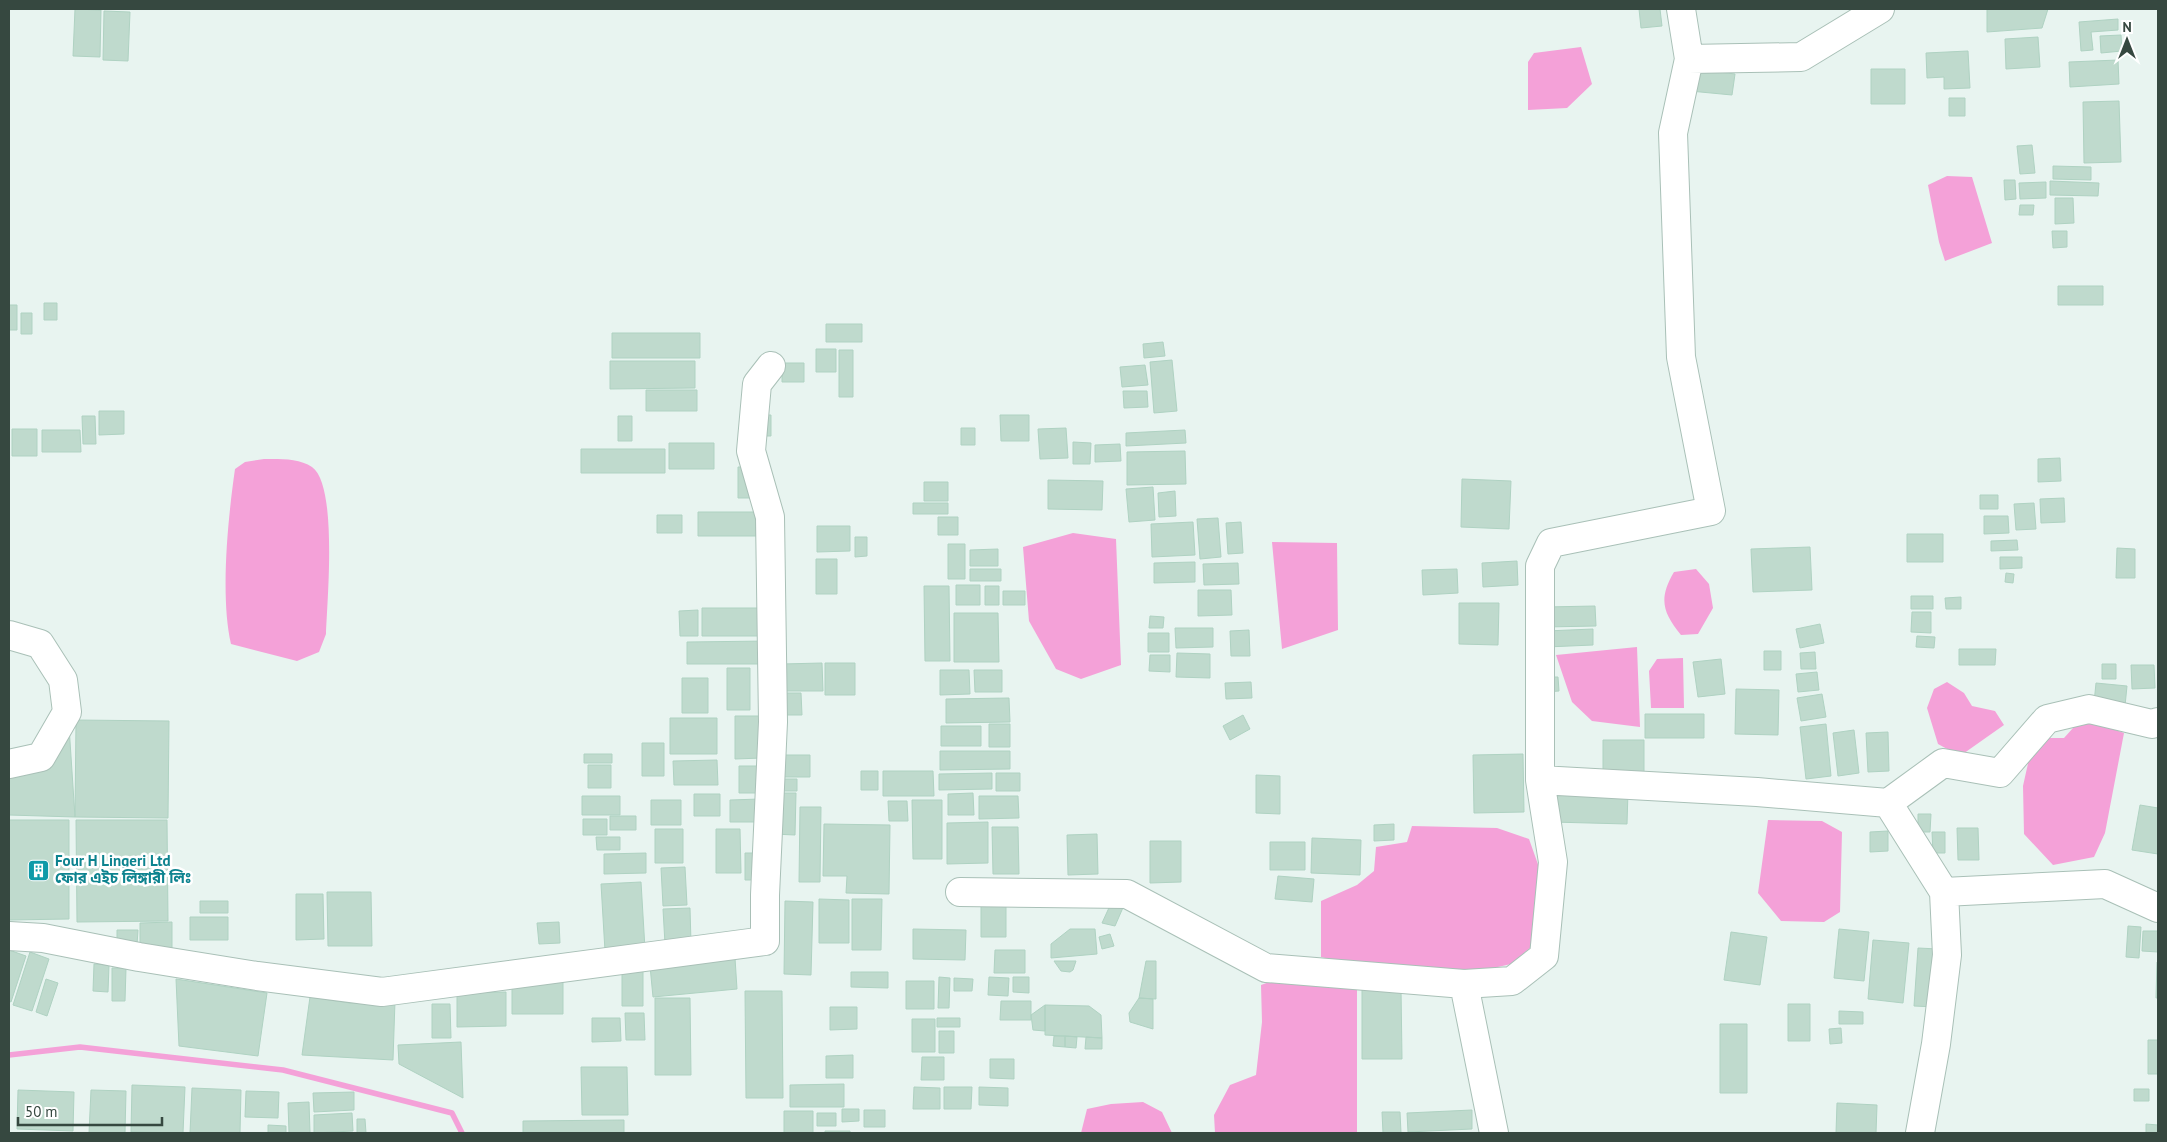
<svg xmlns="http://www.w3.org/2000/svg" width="2167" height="1142" font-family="'PT Sans','Noto Sans Bengali',sans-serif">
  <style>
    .water { fill: #f4a1d8 }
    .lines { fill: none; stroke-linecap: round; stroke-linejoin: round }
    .stream { stroke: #f4a1d8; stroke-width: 5.5 }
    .building { fill: #bfdacd; stroke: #afd2c2 }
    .minor-casing { stroke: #a9c0b7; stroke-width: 30 }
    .minor { stroke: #fff; stroke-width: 28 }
    .labels { text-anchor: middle; stroke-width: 5; stroke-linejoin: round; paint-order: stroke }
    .culture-label { font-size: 15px; font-weight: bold; fill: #0d838f; stroke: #fff; text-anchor: start }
  </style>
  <rect width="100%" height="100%" fill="#e8f4f0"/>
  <!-- water -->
  <path class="water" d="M1581,47L1592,84L1567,108L1528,110V62L1534,53Z
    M1947,176L1972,177L1992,243L1945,261L1939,242L1928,185Z
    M264,459C279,459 299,458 312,467C338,485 327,602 326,634L319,652L297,661L231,644C220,596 228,518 235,469L245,462Z
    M1073,533L1116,539L1121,665L1081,679L1056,669L1029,621L1023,547Z
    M1272,542L1337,543L1338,630L1282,649Z
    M1696,569L1709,584L1713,608L1698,634L1681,635C1663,613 1658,599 1674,572Z
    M1637,647L1640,727L1592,721L1572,702L1556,655Z
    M1683,658L1684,708H1651L1649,671L1657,659Z
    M1947,682L1964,693L1972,706L1995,711L2004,725L1960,756L1938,744L1927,708L1934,689Z
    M2082,718L2124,733L2105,833L2094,857L2053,865L2024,834L2023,786L2031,750L2045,738H2064Z
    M1768,820L1822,821L1842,832L1840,912L1824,922L1781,921L1758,893Z
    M1412,826L1497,828L1529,839L1540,870L1538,914L1531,947L1511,964L1476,972L1356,965L1321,957V901L1357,885L1374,871L1376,847L1407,842Z
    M1277,979L1357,986V1133H1215L1214,1115L1230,1085L1256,1075L1262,1022L1261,985Z
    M1143,1102L1162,1112L1172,1133H1081L1087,1109L1111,1104Z"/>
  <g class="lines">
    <!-- stream -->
    <path class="stream" d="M9,1055L80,1047L283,1070L452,1113L462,1133"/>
  </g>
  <!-- building -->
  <path class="building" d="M75,9L101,10L100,57L73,56Z
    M1639,9H1660L1662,26L1641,28Z
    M1987,9H2048L2042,28L1987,32Z
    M104,11L130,12L128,61L103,60Z
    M2118,19V30L2091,32L2093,50L2081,51L2079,22Z
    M2121,35L2122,51L2101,53L2100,36Z
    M2038,37L2040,67L2006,69L2005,39Z
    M1968,51L1970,88L1944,89V77L1927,78L1926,53Z
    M2118,60L2119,84L2070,87L2069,62Z
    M1695,69L1735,74L1732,95L1690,91Z
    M1871,69H1905V104H1871Z
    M1949,98H1965V116H1949Z
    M2119,101L2121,162L2084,163L2083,102Z
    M2032,145L2035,173L2020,174L2017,146Z
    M2053,166L2091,167V180L2053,179Z
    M2004,180H2015L2016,199L2005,200Z
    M2050,181L2099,183L2098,196L2050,195Z
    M2046,182V198L2020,199L2019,183Z
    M2055,198H2073L2074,223L2055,224Z
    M2020,205H2034L2033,215H2019Z
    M2052,231H2067V247L2053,248Z
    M2058,286H2103V305H2058Z
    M44,303H57V320H44Z
    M9,305H17V330H9Z
    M21,313H32V334H21Z
    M826,324H862V342H826Z
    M612,333H700V358H612Z
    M1163,342L1165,356L1144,358L1143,344Z
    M816,349H836V372H816Z
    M839,350H853V397H839Z
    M1172,360L1177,411L1154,413L1150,362Z
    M610,361H695V388L610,389Z
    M782,363H804V382H782Z
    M1145,365L1148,385L1122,387L1120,367Z
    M646,390H697V411H646Z
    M1123,391H1147L1148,407L1124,408Z
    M99,411H124V434L99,435Z
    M756,415H771V436H756Z
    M1000,415H1029V441H1001Z
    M82,416H95L96,444H83Z
    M618,416H632V441H618Z
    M961,428H975V445H961Z
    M1066,428L1068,458L1040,459L1038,429Z
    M12,429H37V456H12Z
    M42,430H80L81,452H42Z
    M1185,430L1186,443L1126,446V433Z
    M1073,442L1091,443L1090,464H1073Z
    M669,443H714V469H669Z
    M1120,444L1121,461L1095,462V445Z
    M581,449H665V473H581Z
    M1185,451L1186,484L1127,485V452Z
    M2060,458L2061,481L2038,482V459Z
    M738,467H750V498H738Z
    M1462,479L1511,481L1509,529L1461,527Z
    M1048,480L1103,481L1102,510L1048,509Z
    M924,482H948V501H924Z
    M1153,487L1155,520L1129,522L1126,489Z
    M1175,491L1176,516L1159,517L1158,493Z
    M1980,495H1998V509H1980Z
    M2064,498L2065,522L2041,523L2040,499Z
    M913,503H948V514H913Z
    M2034,503L2036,529L2016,530L2014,504Z
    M698,512H756V536H698Z
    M657,515H682V533H657Z
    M1984,516H2008L2009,533L1984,534Z
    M938,517H958V535H938Z
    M1218,518L1221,557L1200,559L1197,519Z
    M1193,522L1195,555L1152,557L1151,524Z
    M1241,522L1243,553L1228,554L1226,523Z
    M817,526H850V551L817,552Z
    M1907,534H1943V562H1907Z
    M855,537H867V556L855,557Z
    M2017,540L2018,550L1991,551V541Z
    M948,544H965V579H948Z
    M1810,547L1812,590L1753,592L1751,549Z
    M2117,548L2135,549V578H2116Z
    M998,549V566H970V550Z
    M2000,557H2022V568L2000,569Z
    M816,559H837V594H816Z
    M1517,561L1518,585L1483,587L1482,563Z
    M1195,562V582L1154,583V563Z
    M1238,563L1239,584L1204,585L1203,564Z
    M970,569H1001V581H970Z
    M1457,569L1458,593L1423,595L1422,570Z
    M2006,573L2014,574L2013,583L2005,582Z
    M956,585H980V605H956Z
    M924,586H949L950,661H925Z
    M985,586H999V605H985Z
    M1198,590H1231L1232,615L1198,616Z
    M1003,591H1025V605H1003Z
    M1911,596H1933V609H1911Z
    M1961,597V609H1946L1945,598Z
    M1459,603H1499L1498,645L1459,644Z
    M1595,606L1596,626L1545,627V607Z
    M702,608H768V636H702Z
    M698,610V636H680L679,611Z
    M1912,612H1931V633L1911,632Z
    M954,613H998L999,662H954Z
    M1150,616L1164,617L1163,628H1149Z
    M1820,624L1824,643L1800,648L1796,629Z
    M1175,628H1213V647L1176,648Z
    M1593,629V645L1546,647V631Z
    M1249,630L1250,656H1231L1230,631Z
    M1148,633H1169V652H1148Z
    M1917,636L1935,637L1934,648L1916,647Z
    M768,641V664H687V642Z
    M1959,649H1996L1995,665H1959Z
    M1764,651H1781V670H1764Z
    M1815,652L1816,669H1801L1800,653Z
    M1177,653L1210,654V678L1176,677Z
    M1150,655H1170V672L1149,671Z
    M1721,659L1725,694L1698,697L1693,662Z
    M822,663L823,691H782V664Z
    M825,663H855V695H825Z
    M2102,664H2116V679H2102Z
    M2131,665H2154L2155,688L2132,689Z
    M727,668H750V710H727Z
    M940,670H969L970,694L940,695Z
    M974,670H1002V692H975Z
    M1817,672L1819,690L1798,692L1796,674Z
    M1545,677H1558L1559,691L1545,692Z
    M682,678H708V713H682Z
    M1251,682L1252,698L1226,699L1225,683Z
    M2096,683L2127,686L2125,706L2094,703Z
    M1736,689L1779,690L1778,735L1735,734Z
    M780,693H801L802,715H781Z
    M1822,694L1826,717L1801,721L1797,698Z
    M1009,698L1010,722L946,723V699Z
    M1645,714H1704V738H1645Z
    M1243,715L1250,729L1230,740L1223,726Z
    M735,716H762V758L735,759Z
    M670,718H717V754H670Z
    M76,720L169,721L168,818L75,817Z
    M989,724H1010V747H989Z
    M1826,724L1831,776L1806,779L1800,727Z
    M69,726L75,817L9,815V769Z
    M941,726H981V746H941Z
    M1854,730L1859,773L1838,776L1833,733Z
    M1888,732L1889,771L1868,772L1866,733Z
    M1603,740H1644V777H1603Z
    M642,743H664V776H642Z
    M940,751H1010V769L940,770Z
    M584,754H612V763H584Z
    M1523,754L1524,812L1474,813L1473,755Z
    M781,755H810V777H782Z
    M717,760L718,785H674L673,761Z
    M588,765H611V788H588Z
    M739,766H764V793H739Z
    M861,771H878V790H861Z
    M883,771H933L934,796H883Z
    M992,773V789L939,790V774Z
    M996,773H1020V791H996Z
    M1256,775L1280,776V814L1256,813Z
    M775,779H797V791H775Z
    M1553,788L1628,791L1627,824L1552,822Z
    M774,793H796L795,835L773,834Z
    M973,793L974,815H948V794Z
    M694,794H720V816H694Z
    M582,796H620V815H582Z
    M979,796H1018L1019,818L979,819Z
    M760,799V822H730V800Z
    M651,800H681V825H651Z
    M912,800H942V859H913Z
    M888,801H907L908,821H889Z
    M2140,805L2158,808V854L2132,850Z
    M800,807H821L820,882H799Z
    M1918,814H1931L1930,832H1918Z
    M610,816H636V830H610Z
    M583,819H607V835H583Z
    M9,820H69V919L9,920Z
    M76,820H167L168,921L77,922Z
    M988,822V863L947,864V823Z
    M824,824L890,825L889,894L846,893L847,876H823Z
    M1394,824V840L1374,841V825Z
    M992,827H1018L1019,874H993Z
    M1957,828H1978L1979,860H1958Z
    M655,829H683V863H655Z
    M716,829H740L741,873H716Z
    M1888,831V851L1870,852V832Z
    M1932,832H1945V853H1933Z
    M1097,834L1098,874L1068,875L1067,835Z
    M596,837H620V850H597Z
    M1312,838L1361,840L1360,875L1311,873Z
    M1150,841H1181V882L1150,883Z
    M1270,842H1305V870H1270Z
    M646,853V873L604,874V854Z
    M745,853H762V880H745Z
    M685,867L687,905L663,906L661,868Z
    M1278,876L1314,879L1312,902L1275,899Z
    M641,882L645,949L605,951L601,884Z
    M327,892H371L372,946H328Z
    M296,894H323L324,939L296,940Z
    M981,898H1006V937H981Z
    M819,899L849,900V943H819Z
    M852,899H882L881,950H852Z
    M1113,899L1125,903L1115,926L1102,923Z
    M200,901H228V913H200Z
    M785,901L813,902L811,975L784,974Z
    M690,908L691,943L665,944L663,909Z
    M190,917H228V940H190Z
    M172,922V948H140V923Z
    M559,922L560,943L539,944L537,923Z
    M2128,926L2141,927L2139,958L2126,957Z
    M913,929L966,930L965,960L913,959Z
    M1070,929H1095L1097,954L1051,958V944Z
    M1839,929L1869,932L1864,981L1834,978Z
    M117,930H138L137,945L117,944Z
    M2143,931H2158V952L2142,951Z
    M1731,932L1767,937L1760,985L1724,980Z
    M1110,934L1114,946L1102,949L1099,937Z
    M1873,940L1909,943L1903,1003L1868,999Z
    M1918,948L1938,949L1935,1007L1914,1006Z
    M9,950L26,956L11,1002L9,1001Z
    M995,950H1025V973H994Z
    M30,952L49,959L32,1011L13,1005Z
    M735,958L737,989L653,997L650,966Z
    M1054,961H1076L1073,970L1070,972L1061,971Z
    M1146,961H1156V999L1139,998Z
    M2157,962H2158V998H2156Z
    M94,964L109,965L108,992L93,991Z
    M112,968H126L125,1001H112Z
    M622,968H643V1006H622Z
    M851,972H888V988L851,987Z
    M939,977L950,978L949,1008H938Z
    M989,977L1009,978L1008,996L988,995Z
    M1013,977H1029V993L1013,992Z
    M954,978L973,979L972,991H954Z
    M46,979L58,983L47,1016L36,1012Z
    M176,979L267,993L258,1056L179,1046Z
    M512,981H563V1014H512Z
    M906,981H934V1009H906Z
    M1362,988H1401L1402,1059H1362Z
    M745,991H782L783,1098H746Z
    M506,992V1026L457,1027V993Z
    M310,997L350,1003L395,1001L393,1060L302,1055Z
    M655,998H690L691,1075H655Z
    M1139,998L1153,999V1029L1130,1022L1129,1013Z
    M1001,1001H1031V1020H1000Z
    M432,1004H450L451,1038H432Z
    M1788,1004H1810V1041H1788Z
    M1045,1005V1031L1033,1030L1031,1015Z
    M1045,1005L1089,1006L1101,1015L1102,1038L1045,1035Z
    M830,1007H857V1029L830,1030Z
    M1839,1011L1863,1012V1024H1839Z
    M625,1013H644L645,1040H626Z
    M592,1018H620L621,1041L592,1042Z
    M937,1018H960V1027H937Z
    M912,1019H935V1052H912Z
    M1720,1024H1747V1093H1720Z
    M1841,1028L1842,1043L1830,1044L1829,1029Z
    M939,1031H954V1053H939Z
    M1054,1036H1065V1047L1053,1046Z
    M1065,1036L1077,1037L1076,1048L1065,1047Z
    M1086,1037L1102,1038V1049H1085Z
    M2148,1040H2158V1074H2148Z
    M461,1042L463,1098L399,1064L398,1045Z
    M853,1055V1078H826V1056Z
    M922,1057H944V1080H921Z
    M990,1059H1014V1079L990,1078Z
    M581,1067H627L628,1115H582Z
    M844,1084V1107H790V1085Z
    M132,1085L185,1087L183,1133L131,1132Z
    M914,1087L940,1088V1109H913Z
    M944,1087H972L971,1109H944Z
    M979,1087L1008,1088V1106L979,1105Z
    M192,1088L241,1090L240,1133H190Z
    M2134,1089H2149V1101H2134Z
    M18,1090L74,1092L73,1131L17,1129Z
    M91,1090L126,1091L125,1133H89Z
    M246,1091L279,1092L278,1118L245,1117Z
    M354,1092V1110L314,1112L313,1093Z
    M309,1102L310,1133H289L288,1103Z
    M1837,1103L1877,1105L1876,1133H1836Z
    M842,1109H859V1121L842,1122Z
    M864,1110H885V1127H864Z
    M1472,1110V1129L1408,1132L1407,1113Z
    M784,1111H813V1133H784Z
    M1382,1112H1400L1401,1133H1383Z
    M352,1113L353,1131L314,1133V1115Z
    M817,1113H836V1126H817Z
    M357,1119H365L366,1133H357Z
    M624,1120V1133H523V1121Z
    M2146,1124L2158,1125V1133H2146Z
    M268,1125L286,1126V1133H268Z
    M825,1131H850V1133H825Z"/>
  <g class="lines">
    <defs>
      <path id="minor" d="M1689,59L1801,57L1880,9
        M9,635L40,644L63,680L67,712L41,757L9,764
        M1540,780L1757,792L1888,803L1943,763L2000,773L2047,719L2089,709L2152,724L2158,722
        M1888,803L1944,892L1947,955L1936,1044L1920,1133
        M960,892L1127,894L1266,968L1464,984L1512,981L1544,956L1553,862L1540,780V566L1551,543L1711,511L1681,357L1673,133L1689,59L1681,9
        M1944,892L2105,884L2158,908
        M9,936L43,938L139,957L257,976L382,992L765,941V895L773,722L770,517L751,451L757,384L771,366
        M1464,984L1494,1133"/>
    </defs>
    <!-- minor casing -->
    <use href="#minor" class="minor-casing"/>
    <!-- minor -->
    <use href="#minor" class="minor"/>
  </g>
  <!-- icons -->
  <defs>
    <symbol id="building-square" viewBox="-11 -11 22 22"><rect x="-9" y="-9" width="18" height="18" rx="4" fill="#0f9aa8" stroke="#fff"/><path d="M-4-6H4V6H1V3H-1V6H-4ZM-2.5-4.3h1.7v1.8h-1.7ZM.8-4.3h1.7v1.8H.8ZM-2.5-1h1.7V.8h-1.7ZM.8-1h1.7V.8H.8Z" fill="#fff"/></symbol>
  </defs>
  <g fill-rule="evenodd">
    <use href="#building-square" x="26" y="858" width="25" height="25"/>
  </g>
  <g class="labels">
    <!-- culture labels -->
    <g class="culture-label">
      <text x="55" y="866">Four H Lingeri Ltd<tspan x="55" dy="17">ফোর এইচ লিঙ্গারী লিঃ</tspan></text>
    </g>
  </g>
  <!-- border -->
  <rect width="2167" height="1142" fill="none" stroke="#364840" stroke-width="20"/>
  <!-- north arrow -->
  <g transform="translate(2127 40)" stroke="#ffffff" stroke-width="4" paint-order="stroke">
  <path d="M0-4L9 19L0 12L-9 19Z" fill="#364840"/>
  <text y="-8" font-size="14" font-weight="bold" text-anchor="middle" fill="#364840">N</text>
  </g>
  <!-- scale -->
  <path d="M18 1117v8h144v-8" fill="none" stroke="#364840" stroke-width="2.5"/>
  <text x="25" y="1117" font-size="15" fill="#364840" stroke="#ffffff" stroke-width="4" paint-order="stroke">50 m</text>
</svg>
